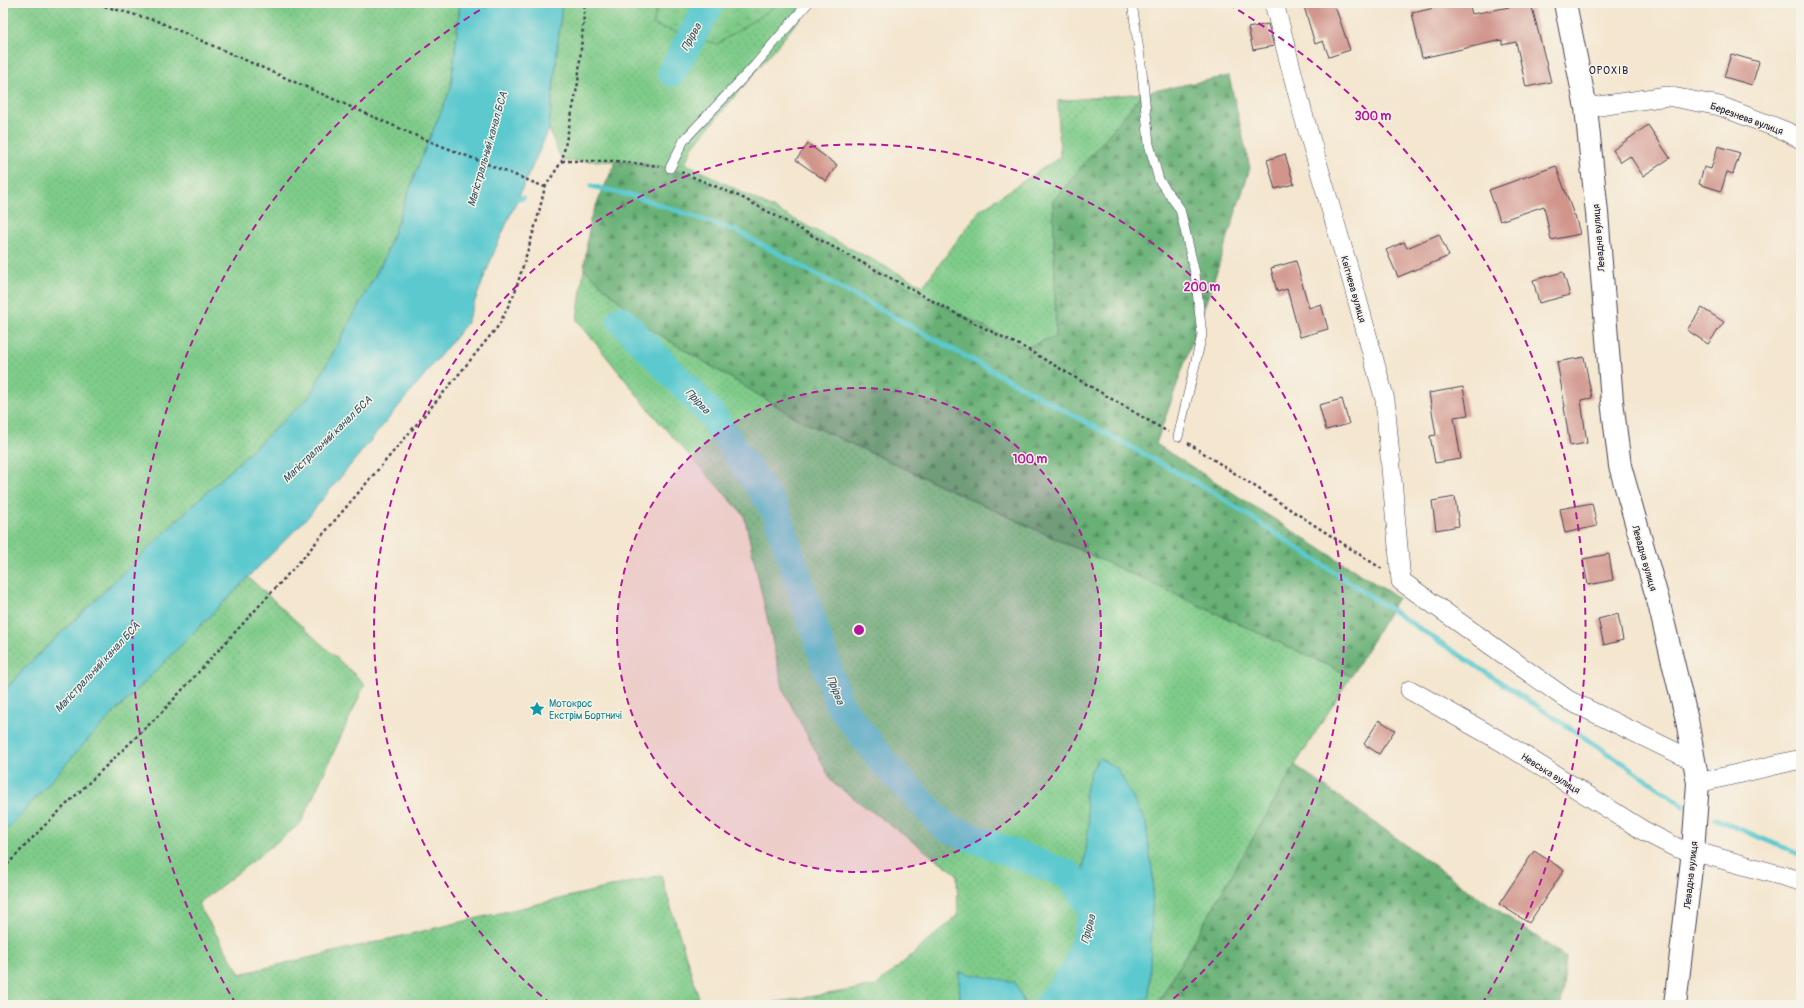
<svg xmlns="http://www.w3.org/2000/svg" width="1804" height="1008" font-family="Pangolin,sans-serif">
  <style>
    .grass { fill: url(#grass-dots); stroke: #507762 }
    .forest { fill: url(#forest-firs); stroke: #446958 }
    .wetland { fill: url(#wetland-marsh); stroke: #507762 }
    .water { fill: #5cc9cf; stroke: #3f7685 }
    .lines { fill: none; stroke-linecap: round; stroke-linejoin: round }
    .stream { stroke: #5cc9cf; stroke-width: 5 }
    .river { stroke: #5cc9cf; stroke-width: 29 }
    .building { fill: #d1958c }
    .service-casing { stroke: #423f51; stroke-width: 10 }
    .minor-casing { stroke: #423f51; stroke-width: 20 }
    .tertiary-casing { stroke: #423f51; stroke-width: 24 }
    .path { stroke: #423f51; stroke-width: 2.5; stroke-dasharray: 3 3; stroke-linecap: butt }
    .service { stroke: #fff; stroke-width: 9 }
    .minor { stroke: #fff; stroke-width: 19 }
    .tertiary { stroke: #fff; stroke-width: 22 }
    .ring { fill: none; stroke: #b5179e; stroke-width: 2; stroke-dasharray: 7 5 }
    .labels { text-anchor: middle; stroke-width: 3; stroke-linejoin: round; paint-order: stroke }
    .street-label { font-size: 10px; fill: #22223b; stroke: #f7f3e8 }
    .culture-label { font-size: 10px; fill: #0d838f; stroke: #f7f3e8; text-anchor: start }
    .water-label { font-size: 11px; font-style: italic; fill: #335467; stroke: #f7f3e8 }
    .neighbourhood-label { font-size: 11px; letter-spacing: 1px; fill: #22223b; stroke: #f7f3e8 }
    .centre { fill: #b5179e; stroke: #f7f3e8; stroke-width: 2 }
    .ring-label { font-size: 12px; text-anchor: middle; font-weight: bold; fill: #b5179e; stroke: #f7f3e8; stroke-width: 3; stroke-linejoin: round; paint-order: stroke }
  </style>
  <defs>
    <pattern id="grass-dots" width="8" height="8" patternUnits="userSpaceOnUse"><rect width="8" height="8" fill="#7fcc8a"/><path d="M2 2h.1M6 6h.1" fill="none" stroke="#6daf78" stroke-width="1.8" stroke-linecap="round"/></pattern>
    <pattern id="forest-firs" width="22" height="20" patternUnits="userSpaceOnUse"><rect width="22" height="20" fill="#67b076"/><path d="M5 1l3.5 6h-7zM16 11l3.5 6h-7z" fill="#548f62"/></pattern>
    <pattern id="wetland-marsh" width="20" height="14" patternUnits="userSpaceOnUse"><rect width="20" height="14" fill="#7fcc8a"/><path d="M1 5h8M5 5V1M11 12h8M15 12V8" fill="none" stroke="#6daf78"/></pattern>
  </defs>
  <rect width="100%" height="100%" fill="#f7f3e8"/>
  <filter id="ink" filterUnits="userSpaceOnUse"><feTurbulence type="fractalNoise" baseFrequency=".025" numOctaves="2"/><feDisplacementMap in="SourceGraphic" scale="8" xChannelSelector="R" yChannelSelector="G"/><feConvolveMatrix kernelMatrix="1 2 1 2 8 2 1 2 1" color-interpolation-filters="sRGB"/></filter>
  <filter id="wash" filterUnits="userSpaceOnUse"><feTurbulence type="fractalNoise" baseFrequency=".012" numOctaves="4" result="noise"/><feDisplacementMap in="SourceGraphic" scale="16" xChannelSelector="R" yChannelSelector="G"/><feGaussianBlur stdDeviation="0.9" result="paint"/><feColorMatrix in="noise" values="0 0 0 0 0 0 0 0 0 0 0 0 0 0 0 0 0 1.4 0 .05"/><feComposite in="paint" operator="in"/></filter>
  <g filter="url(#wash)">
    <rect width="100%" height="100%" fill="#f4e6cf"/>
    <!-- grass -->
    <path class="grass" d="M3,3H460L451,88L420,161L384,259L309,397L191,507L21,672L3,693Z
      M562,3H813L693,146L685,163L923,286L980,210L1060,157L1058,101L1143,93L1053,201L1056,336L1025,348L646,164L616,161H562L549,129Z
      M584,269L647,327L798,419L1351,676L1295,765L1157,1005H759L876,986L958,915L957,874L833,783L784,692L744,515L659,422L577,320Z
      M248,577L365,684L301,823L198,904L240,974L661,875L701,1005H3V834L93,734Z"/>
    <!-- forest -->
    <path class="forest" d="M1229,76L1250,168L1217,271L1156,444L1398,598L1351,676L798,419L647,327L584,269L590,219L616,161L670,168L700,179L741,197L881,273L1025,348L1056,336L1053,201L1143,93Z
      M1295,765L1460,884L1566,957L1561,1005H1157Z"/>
    <!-- wetland -->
    <path class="wetland" d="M658,3H781L717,44L653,25Z"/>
    <!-- water -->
    <path class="water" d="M460,3H562L549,129L496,247L466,324L307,518L93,734L3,834V693L21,672L191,507L309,397L384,259L420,161L451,88Z
      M1099,758L1117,768L1146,823L1153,878L1149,996L1137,1005H1057L1072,986L1089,949L1079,908L1089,823L1085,796L1091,771Z
      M959,972L1015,982L1025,1005H960Z"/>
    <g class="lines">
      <!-- stream -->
      <path class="stream" d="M591,186L634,196L739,232L1213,492L1626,765L1684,806
        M512,199L523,198
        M1716,819L1801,855"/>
      <!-- river -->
      <path class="river" d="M672,72L710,3
        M621,320L710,413L776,511L839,704L885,764L945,827L1069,875L1094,910L1077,969L1048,1005"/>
    </g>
    <g id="blocks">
      <!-- building -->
      <path class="building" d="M1303,3H1334L1350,50L1329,57L1323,41L1315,44Z
        M1456,3H1469L1472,14L1531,3L1551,82L1526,87L1516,42L1502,45V40L1422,58L1412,13Z
        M1268,24L1274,46L1253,50L1248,28Z
        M1731,54L1759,62L1752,85L1724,77Z
        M1648,125L1670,158L1643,176L1630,156L1621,162L1613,150Z
        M808,144L837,165L826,181L796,160Z
        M1718,146L1740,153L1733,174L1727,172L1721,191L1699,184L1704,167L1711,169Z
        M1285,154L1294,184L1275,189L1267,160Z
        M1556,166L1574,215H1575L1580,234L1551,240L1544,206L1500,221L1489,190Z
        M1439,234L1449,256L1398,277L1386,250L1404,242L1407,248Z
        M1296,261L1309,308L1321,304L1328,329L1300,337L1287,289L1277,292L1271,268Z
        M1563,272L1570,295L1539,303L1533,280Z
        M1702,308L1724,322L1708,344L1687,330Z
        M1584,357L1592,398L1581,400L1587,443L1570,446L1564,407H1565L1557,362Z
        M1463,387L1468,415L1454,417L1461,459L1435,463L1430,436L1436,435L1429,393Z
        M1342,399L1349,424L1326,430L1319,405Z
        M1455,497L1459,526L1436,530L1432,501Z
        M1592,503L1597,526L1565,533L1560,509Z
        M1609,554L1613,580L1588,585L1583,559Z
        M1618,614L1623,640L1604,645L1598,619Z
        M1379,720L1395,730L1379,754L1364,744Z
        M1534,851L1564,870L1529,923L1499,904Z"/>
    </g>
  </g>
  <g filter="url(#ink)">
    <use href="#blocks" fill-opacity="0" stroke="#423f51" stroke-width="1"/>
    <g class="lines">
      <defs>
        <path id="service" d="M1132,3L1142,71L1149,144L1159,180L1180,209L1195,273L1202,335L1178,437
          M670,168L684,140L755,65L808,3"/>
        <path id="minor" d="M1274,3L1303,114L1351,277L1385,400L1401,581L1568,700L1694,761
          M1586,108L1667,96L1720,106L1785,131L1801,139
          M1410,690L1504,743L1644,831L1677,848L1693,851L1801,881
          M1698,783L1801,759"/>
        <path id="tertiary" d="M1565,3L1586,108L1597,213L1612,401L1620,466L1659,604L1687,720L1698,783L1693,851L1675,1005"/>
      </defs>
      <!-- service casing -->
      <use href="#service" class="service-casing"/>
      <!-- minor casing -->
      <use href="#minor" class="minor-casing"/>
      <!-- tertiary casing -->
      <use href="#tertiary" class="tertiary-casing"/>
      <!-- path -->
      <path class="path" d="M93,3L157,21L419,137L545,187
        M562,161H616L659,166
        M681,172L741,197L968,320L1025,348L1168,432
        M1188,443L1382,569
        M3,869L41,829L162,712L302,559L450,385L499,325L515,292L537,220L545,187L562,161L578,83L585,3"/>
      <!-- service -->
      <use href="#service" class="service"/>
      <!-- minor -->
      <use href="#minor" class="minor"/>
      <!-- tertiary -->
      <use href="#tertiary" class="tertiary"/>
    </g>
  </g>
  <!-- distance rings -->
  <circle cx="859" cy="630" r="242" fill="#b5179e" fill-opacity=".12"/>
  <g class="ring">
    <circle cx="859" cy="630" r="242"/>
    <path d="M551 1004A485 485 0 1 1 1167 1004"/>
    <path d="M236 1004A727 727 0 0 1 490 4M1228 4A727 727 0 0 1 1482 1004"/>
  </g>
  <!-- icons -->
  <defs>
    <symbol id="sight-bare" viewBox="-9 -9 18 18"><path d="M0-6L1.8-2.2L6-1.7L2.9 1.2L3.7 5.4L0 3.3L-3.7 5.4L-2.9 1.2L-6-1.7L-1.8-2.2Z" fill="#0f9aa8" stroke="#f7f3e8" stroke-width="2.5" paint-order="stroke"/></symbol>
  </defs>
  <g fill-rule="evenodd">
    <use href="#sight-bare" x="526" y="698" width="22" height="22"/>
  </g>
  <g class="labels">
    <!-- street labels -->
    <g class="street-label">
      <text transform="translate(1747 118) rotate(20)" y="4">Березнева вулиця</text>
      <text transform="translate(1598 238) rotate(-95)" y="4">Левадна вулиця</text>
      <text transform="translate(1354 289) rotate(74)" y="4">Квітнева вулиця</text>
      <text transform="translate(1645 558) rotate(74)" y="4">Левадна вулиця</text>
      <text transform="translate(1551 773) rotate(32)" y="4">Невська вулиця</text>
      <text transform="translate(1690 875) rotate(-84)" y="4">Левадна вулиця</text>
    </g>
    <!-- culture labels -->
    <g class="culture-label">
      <text x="549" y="707">Мотокрос<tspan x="549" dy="12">Екстрім Бортничі</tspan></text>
    </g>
    <!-- water labels -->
    <g class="water-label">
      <text transform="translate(691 37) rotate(-61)" y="4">Прірва</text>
      <text transform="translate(487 149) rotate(-74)" y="4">Магістральний канал БСА</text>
      <text transform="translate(698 401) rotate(47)" y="4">Прірва</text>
      <text transform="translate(327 439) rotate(-44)" y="4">Магістральний канал БСА</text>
      <text transform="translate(97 667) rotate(-47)" y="4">Магістральний канал БСА</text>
      <text transform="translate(836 690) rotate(69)" y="4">Прірва</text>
      <text transform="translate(1088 929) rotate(-75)" y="4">Прірва</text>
    </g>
    <!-- neighbourhood labels -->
    <g class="neighbourhood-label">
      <text x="1609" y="74">ОРОХІВ</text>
    </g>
  </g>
  <circle cx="859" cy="630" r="6" class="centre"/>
  <g class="ring-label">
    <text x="1373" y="120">300 m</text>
    <text x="1202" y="291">200 m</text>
    <text x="1030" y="463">100 m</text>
  </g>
  <!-- margin -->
  <rect width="1804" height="1008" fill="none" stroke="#f7f3e8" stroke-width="16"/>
</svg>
